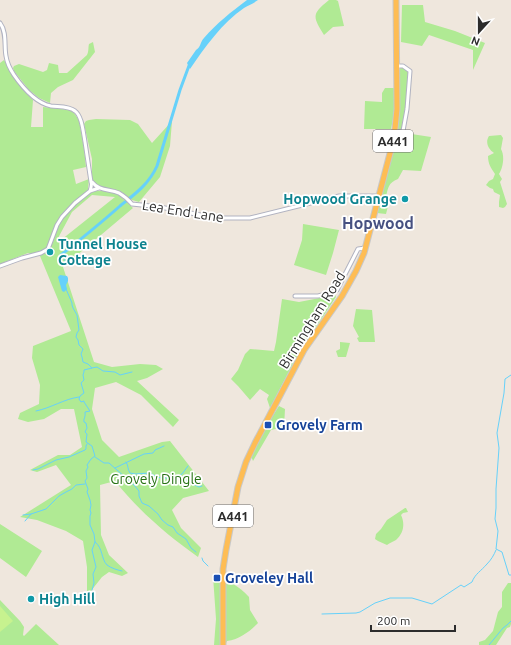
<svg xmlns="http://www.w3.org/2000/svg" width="511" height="645" font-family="Ubuntu,sans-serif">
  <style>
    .green { fill: #b0ea94; fill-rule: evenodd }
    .pitch { fill: #c7f28f }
    .water { fill: #66d1fa }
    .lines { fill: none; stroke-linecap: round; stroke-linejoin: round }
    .stream { stroke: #66d1fa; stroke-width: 1 }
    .canal { stroke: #66d1fa; stroke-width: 3 }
    .minor-casing { stroke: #b1b3c1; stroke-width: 5 }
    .trunk-casing { stroke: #c8c8c8; stroke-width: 7 }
    .minor { stroke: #fff; stroke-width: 3 }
    .trunk { stroke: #febd54; stroke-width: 5 }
    .culture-dot { fill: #0f9aa8; stroke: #fff; stroke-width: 1.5 }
    .transit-dot { fill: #1a4fb4; stroke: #fff; stroke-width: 1.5 }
    .labels { text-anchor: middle; stroke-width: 3.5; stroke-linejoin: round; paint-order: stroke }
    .shield { fill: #fff; stroke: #6b6b6b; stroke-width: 1 }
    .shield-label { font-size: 13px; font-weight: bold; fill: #2c2c2c }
    .culture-label { font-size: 14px; font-weight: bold; fill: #0d838f; stroke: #fff; text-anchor: start }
    .street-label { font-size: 14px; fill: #2c2c2c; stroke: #fff }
    .transit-label { font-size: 14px; font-weight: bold; fill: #164399; stroke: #fff; text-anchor: start }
    .park-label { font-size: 14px; fill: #267113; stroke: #fff }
    .quarter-label { font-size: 16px; font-weight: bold; fill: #475181; stroke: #fff }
  </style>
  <rect width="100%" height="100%" fill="#efe7dd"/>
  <!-- green -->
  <path class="green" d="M329,0H336L338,1L344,26L333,27L324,35C312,16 312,14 329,0Z
    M402,5H423L425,22L455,31L485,43L473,70V50L429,35L422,46L401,42Z
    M93,42L95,52L73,80L58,87L51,93L50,103L39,98L29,90L14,71L13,68L14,66L19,64L43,72L47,70L49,63L58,65L59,73H67L87,55C89,51 88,48 89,44Z
    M4,60C13,75 21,89 33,100L31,127H43V107L70,110L74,113L79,120L84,148L86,167L73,170L76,184L89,179L88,189L92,191H101L102,188L91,180L92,176V159L84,124L86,121L89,120L96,119L130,120L138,124L152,143L172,121L170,146L160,177L139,202L132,200L121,192L119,195L133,208L63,267L94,362L112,367L140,364L156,365L163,369L147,378L137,381L179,420L173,427L141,395L116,382L95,388L92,409L102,440L119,457L162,442L170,441L209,491L183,498L172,510L181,528L201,548L198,557C167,535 138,510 115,481L100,485L101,535L109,555L128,573L122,576L109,572L102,577L87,596V567L83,541L66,531L37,520L20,517L71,485L56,465L37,472L30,470L58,455H70L82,447L74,409H61L44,419L28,422L18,419L20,413L39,404L40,385L32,358L33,346L71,331L40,256H36L28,253L0,264V63ZM92,195L115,197L61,240H57L72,212Z
    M400,67L403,68L408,71L406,102L402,129L405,133L431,137L421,171L403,170L398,179C388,183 388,188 386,197L391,200L388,206L386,214L377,213L396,136L399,110Z
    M385,88H394V114L391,129H364L365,101L382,102V93Z
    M501,135L503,138L501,149C505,156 503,168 499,174L502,179L500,182L507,204L505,207L503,208L499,207V202L500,195L494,192L493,189L490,188L486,185L489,181L493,179L495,174C491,168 488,164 488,156L494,153C488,149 485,142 489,136Z
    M303,224L339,230L333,253L326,275L294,265L302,240Z
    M335,295L336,297L298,354L270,408L267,399L269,395L260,389L250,400L238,386L231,379L238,370L245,354L250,349L274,351L276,342L282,299L299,302Z
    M356,309L372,310L375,342H359L357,338L359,337L353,326Z
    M340,342L350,343L346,357H338L336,351L340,349Z
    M279,406L285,409L284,427L271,430L253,461L251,456L272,417Z
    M405,508H406L408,512L403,513L401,515C405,523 404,533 396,540C393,542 389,543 387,545L378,541L375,539L376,534L381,529L387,520Z
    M0,524L42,551L26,577L0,558Z
    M213,576C228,580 238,585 249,597L250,610L258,623C249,632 240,639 227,641L225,645H214L216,619Z
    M508,583H511V624L510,627L507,628L496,645H479V642L485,640L493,631L498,612L502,607V592Z
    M0,600L20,621L24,627L23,635L24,636L36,624L59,645H0Z"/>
  <!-- pitch -->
  <path class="pitch" d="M0,606L13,621L0,632Z"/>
  <!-- water -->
  <path class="water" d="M247,0H258C254,3 249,5 244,8C222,23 205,47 190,69L187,63L196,50C201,47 200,42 204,38C217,23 231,12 247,0Z
    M60,275L67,276L68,278V281L66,285L67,289L64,292L62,291L58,277Z"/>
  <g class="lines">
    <!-- stream -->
    <path class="stream" d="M63,253L65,261
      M66,289L72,303V305L73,308L77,315L79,330L77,333L76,337L78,340L79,345L83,349L81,354L82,357L83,362L88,364L92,368L84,370V372L83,375L84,380L81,383L84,393L80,396L79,399L81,402L84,401V402L90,411L85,412C86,417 83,419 84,422L86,423L87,428L85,432L87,434L86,442L92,446L95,456L91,459L87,465L88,467L86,471L87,478L85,481L88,489L87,492L90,500L91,505L90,510L91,513L90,516V525L94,534L95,542C103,548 101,559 107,565C111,568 117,570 122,571
      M92,368L97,367L103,371L115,372L120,375L132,372
      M511,375L505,379L504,393L497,433L499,448L496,489V508L495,519L498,531L496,549L502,552L509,575H511
      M36,411C51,408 64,399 79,397
      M95,457L104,463H109L134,485L139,491V496L142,503L149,506L158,514L162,520L168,525L173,527L177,533L186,539L191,548L196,552
      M126,462C129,466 127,469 130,473L135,474L150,473L157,477L162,478H175L182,474L188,466
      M115,468L144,454L153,453L155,450L164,446
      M33,470L38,469L56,460L69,457L85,450L86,449V446L87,444
      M175,478L187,481L199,487L202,486
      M23,515L31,514
      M25,521L31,514L46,509L59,496L66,492L72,489L76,485L85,484
      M202,558L203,561L208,566
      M92,590L94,583L93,574L96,567L92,550L95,542
      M322,614L356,613L360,612L375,603L390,598H412L432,604L461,585L464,587L472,582C475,574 481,571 487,564C491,560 494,555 496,550
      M489,645L503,628L507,625L511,621"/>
    <!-- canal -->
    <path class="canal" d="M61,255C81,239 101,223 120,206C135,194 149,184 157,166L180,90L190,63"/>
    <defs>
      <path id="minor" d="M0,23C7,32 4,46 6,56C7,63 10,69 14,75C23,88 36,103 51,106C59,107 69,106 75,111C78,113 80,118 81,121C83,128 84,136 85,142C87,155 89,169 91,182C92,184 91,188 90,191
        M394,132L403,131L407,109L410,71L403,66H397
        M92,182C99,191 109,189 119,193C124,196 128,199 132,204L160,207L216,218H250L339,196H378
        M0,266L22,258L41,253L48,249L57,225L62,217L75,203L90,191L99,188
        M295,296H318L330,293L337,290L358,249L365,248"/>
      <path id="trunk" d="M223,645V569L226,550L238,487L246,462L255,443L304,350L342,296L356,271L364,253L394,138L397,109L396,0"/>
    </defs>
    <!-- minor casing -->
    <use href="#minor" class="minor-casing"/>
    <!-- trunk casing -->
    <use href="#trunk" class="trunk-casing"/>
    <!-- minor -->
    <use href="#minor" class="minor"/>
    <!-- trunk -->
    <use href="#trunk" class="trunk"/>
  </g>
  <!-- markers -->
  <g class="culture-dot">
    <circle cx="405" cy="199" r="4"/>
    <circle cx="50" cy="252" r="4"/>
    <circle cx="31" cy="599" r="4"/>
  </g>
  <g class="transit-dot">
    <rect x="264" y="421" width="8" height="8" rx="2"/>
    <rect x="213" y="574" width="8" height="8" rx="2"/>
  </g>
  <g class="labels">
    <!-- shield labels -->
    <g class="shield">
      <rect x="373" y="130" width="40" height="22" rx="3"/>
      <rect x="213" y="505" width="40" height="22" rx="3"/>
    </g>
    <g class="shield-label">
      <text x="393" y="146">A441</text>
      <text x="233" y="521">A441</text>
    </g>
    <!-- culture labels -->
    <g class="culture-label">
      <text x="397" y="204" text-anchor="end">Hopwood Grange</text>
      <text x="58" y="249">Tunnel House<tspan x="58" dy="16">Cottage</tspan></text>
      <text x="39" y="604">High Hill</text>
    </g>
    <!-- street labels -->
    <g class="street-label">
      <text transform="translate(183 211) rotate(9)" y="5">Lea End Lane</text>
      <text transform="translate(312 320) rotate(-58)" y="5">Birmingham Road</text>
    </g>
    <!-- transit labels -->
    <g class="transit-label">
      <text x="276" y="430">Grovely Farm</text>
      <text x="225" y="583">Groveley Hall</text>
    </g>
    <!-- park labels -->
    <g class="park-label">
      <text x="156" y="484">Grovely Dingle</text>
    </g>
    <!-- quarter labels -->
    <g class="quarter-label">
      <text x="378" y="229">Hopwood</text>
    </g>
  </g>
  <!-- north arrow -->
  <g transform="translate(479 32) rotate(201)" stroke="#ffffff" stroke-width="3" paint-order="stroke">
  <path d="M0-3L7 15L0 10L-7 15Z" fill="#2c2c2c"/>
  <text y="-6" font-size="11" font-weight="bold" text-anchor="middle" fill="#2c2c2c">N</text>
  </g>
  <!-- scale -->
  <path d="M371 625v6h84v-6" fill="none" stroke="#2c2c2c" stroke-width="2"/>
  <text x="377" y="625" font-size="12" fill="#2c2c2c" stroke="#ffffff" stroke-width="3" paint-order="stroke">200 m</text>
</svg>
